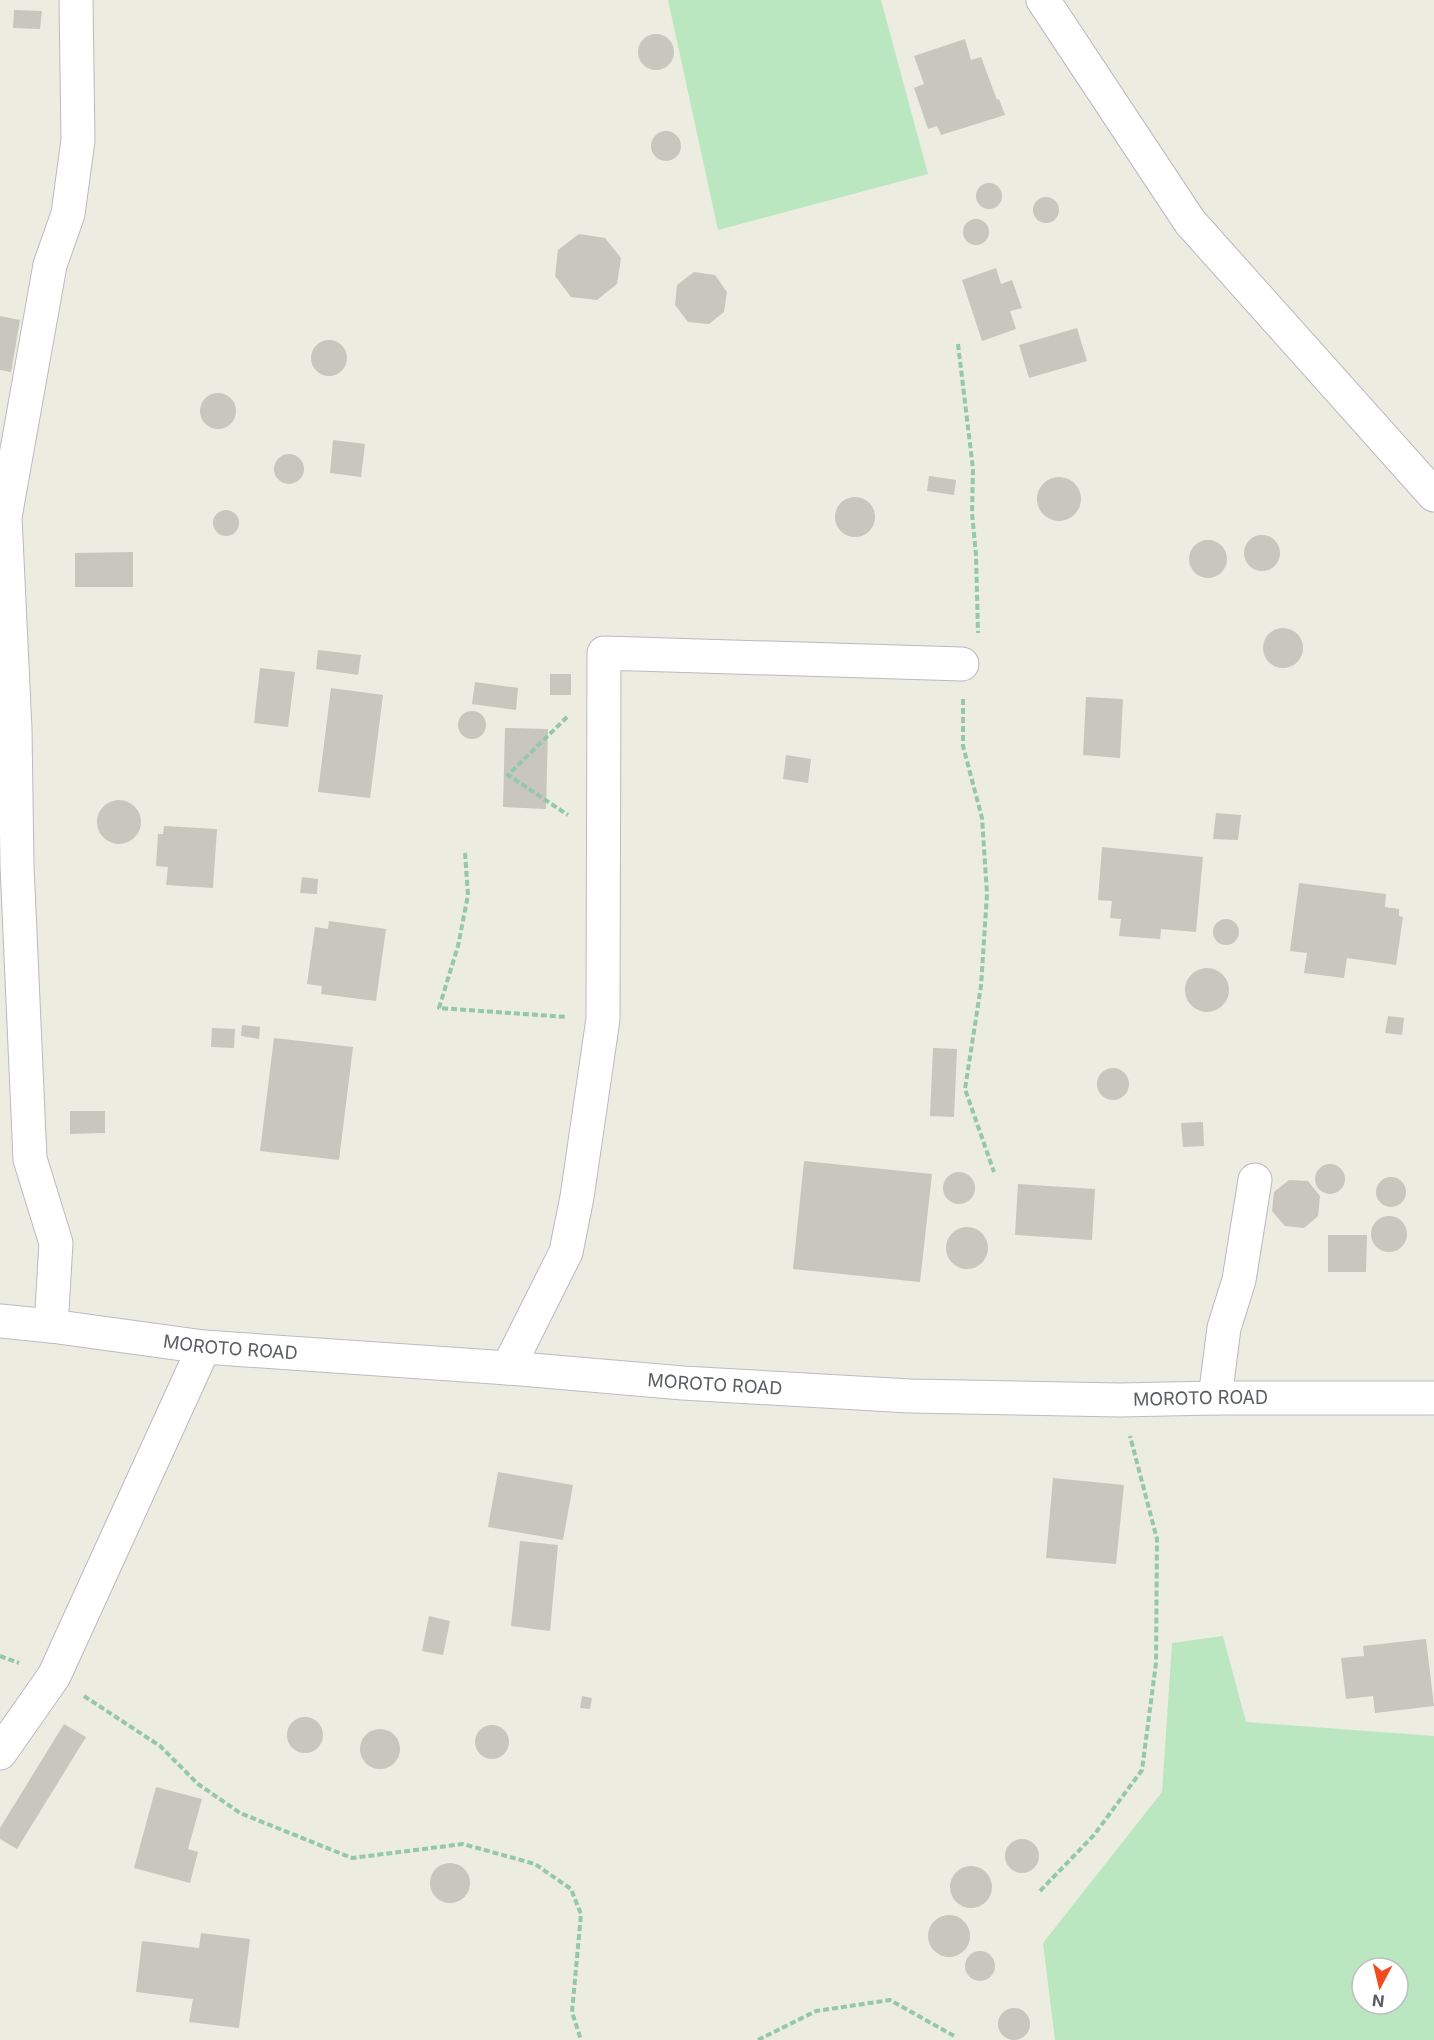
<svg xmlns="http://www.w3.org/2000/svg" width="1434" height="2040" font-family="Inter,sans-serif">
  <style>
    .green { fill: #bbe7c0; fill-rule: evenodd }
    .building { fill: #c8c6bd }
    .lines { fill: none; stroke-linecap: round; stroke-linejoin: round }
    .street-casing { stroke: #b8bac0; stroke-width: 35 }
    .secondary-casing { stroke: #b9bcc3; stroke-width: 35 }
    .path { stroke: #93c8a9; stroke-width: 4; stroke-dasharray: 6 3; stroke-linecap: butt }
    .street { stroke: #fff; stroke-width: 33 }
    .secondary { stroke: #fff; stroke-width: 33 }
    .labels { text-anchor: middle; stroke-width: 4.5; stroke-linejoin: round; paint-order: stroke }
    .street-label { font-size: 18px; fill: #595c62; stroke: #fff }
  </style>
  <rect width="100%" height="100%" fill="#edece0"/>
  <!-- green -->
  <path class="green" d="M668,0H881L928,174L718,230Z
    M1223,1636L1246,1722L1434,1736V2040H1055L1043,1943L1162,1792L1172,1643ZM1362,1968H1398V2004H1362Z"/>
  <!-- building -->
  <path class="building" d="M14,10L42,11L40,29L13,28Z
    M638 52a18 18 0 1 1 36 0a18 18 0 1 1-36 0Z
    M965,39L971,60L981,57L997,100L999,99L1005,115L941,135L937,126L928,129L914,88L924,84L914,56Z
    M651 146a15 15 0 1 1 30 0a15 15 0 1 1-30 0Z
    M976 196a13 13 0 1 1 26 0a13 13 0 1 1-26 0Z
    M1033 210a13 13 0 1 1 26 0a13 13 0 1 1-26 0Z
    M963 232a13 13 0 1 1 26 0a13 13 0 1 1-26 0Z
    M579,234L605,238L621,258L617,284L597,300L571,297L555,276L558,250Z
    M996,268L1001,284L1012,280L1022,308L1010,311L1016,329L982,341L962,280Z
    M694,272L715,275L727,292L724,312L709,324L688,322L675,305L677,285Z
    M0,316L20,320L11,372L0,370Z
    M1077,328L1087,361L1029,378L1019,345Z
    M311 358a18 18 0 1 1 36 0a18 18 0 1 1-36 0Z
    M200 411a18 18 0 1 1 36 0a18 18 0 1 1-36 0Z
    M333,440L365,444L361,477L330,473Z
    M274 469a15 15 0 1 1 30 0a15 15 0 1 1-30 0Z
    M929,476L956,480L954,495L927,491Z
    M1037 499a22 22 0 1 1 44 0a22 22 0 1 1-44 0Z
    M835 517a20 20 0 1 1 40 0a20 20 0 1 1-40 0Z
    M213 523a13 13 0 1 1 26 0a13 13 0 1 1-26 0Z
    M1244 553a18 18 0 1 1 36 0a18 18 0 1 1-36 0Z
    M1189 559a19 19 0 1 1 38 0a19 19 0 1 1-38 0Z
    M133,552V587H75V553Z
    M1263 648a20 20 0 1 1 40 0a20 20 0 1 1-40 0Z
    M318,650L361,655L358,675L316,669Z
    M260,668L295,672L288,727L254,723Z
    M550,674H571V695H550Z
    M475,682L518,688L516,710L472,704Z
    M331,688L383,695L370,798L318,792Z
    M1086,697L1123,699L1120,758L1083,755Z
    M458 725a14 14 0 1 1 28 0a14 14 0 1 1-28 0Z
    M505,728L548,729L546,809L503,807Z
    M786,755L811,759L808,783L783,779Z
    M97 822a22 22 0 1 1 44 0a22 22 0 1 1-44 0Z
    M1216,813L1241,815L1238,840L1213,839Z
    M164,826L217,829L213,888L166,885L168,867L156,866L158,834H163Z
    M1102,847L1203,857L1196,932L1161,929L1160,939L1119,936L1121,919L1110,918L1112,901L1098,900Z
    M302,877L318,879L317,894L300,893Z
    M1299,883L1386,894L1385,907L1399,909V916L1403,917L1396,965L1347,958L1344,978L1304,973L1307,953L1290,951Z
    M1213 932a13 13 0 1 1 26 0a13 13 0 1 1-26 0Z
    M329,921L386,929L376,1001L321,994L322,986L307,984L315,927L328,929Z
    M1185 990a22 22 0 1 1 44 0a22 22 0 1 1-44 0Z
    M1388,1016L1404,1018L1402,1035L1385,1033Z
    M242,1025L260,1027L259,1039L241,1036Z
    M212,1028L235,1029L234,1048L211,1047Z
    M274,1038L353,1047L339,1160L260,1151Z
    M933,1048L957,1049L954,1117L930,1116Z
    M1097 1084a16 16 0 1 1 32 0a16 16 0 1 1-32 0Z
    M70,1111H105V1133L70,1134Z
    M1203,1122L1204,1146L1183,1147L1181,1123Z
    M804,1161L932,1174L920,1282L793,1269Z
    M1315 1179a15 15 0 1 1 30 0a15 15 0 1 1-30 0Z
    M943 1188a16 16 0 1 1 32 0a16 16 0 1 1-32 0Z
    M1376 1192a15 15 0 1 1 30 0a15 15 0 1 1-30 0Z
    M1289,1180L1308,1181L1320,1196L1318,1216L1304,1228L1285,1226L1272,1211L1274,1192Z
    M1018,1184L1095,1189L1092,1240L1015,1235Z
    M1371 1234a18 18 0 1 1 36 0a18 18 0 1 1-36 0Z
    M946 1248a21 21 0 1 1 42 0a21 21 0 1 1-42 0Z
    M1328,1235H1367L1366,1272H1328Z
    M498,1472L573,1485L563,1540L488,1527Z
    M1053,1478L1124,1485L1116,1564L1046,1558Z
    M520,1541L558,1545L550,1631L511,1626Z
    M429,1616L450,1621L443,1655L422,1651Z
    M1426,1639L1434,1706L1375,1713L1373,1696L1346,1699L1341,1658L1364,1656L1363,1646Z
    M582,1696L592,1698L590,1709L580,1708Z
    M287 1735a18 18 0 1 1 36 0a18 18 0 1 1-36 0Z
    M64,1724L86,1737L17,1849L0,1839V1828Z
    M475 1742a17 17 0 1 1 34 0a17 17 0 1 1-34 0Z
    M360 1749a20 20 0 1 1 40 0a20 20 0 1 1-40 0Z
    M156,1787L202,1799L188,1849L198,1852L190,1883L134,1868Z
    M1005 1856a17 17 0 1 1 34 0a17 17 0 1 1-34 0Z
    M430 1883a20 20 0 1 1 40 0a20 20 0 1 1-40 0Z
    M950 1887a21 21 0 1 1 42 0a21 21 0 1 1-42 0Z
    M928 1936a21 21 0 1 1 42 0a21 21 0 1 1-42 0Z
    M201,1933L250,1939L239,2028L189,2022L193,1999L136,1992L142,1941L199,1948Z
    M965 1966a15 15 0 1 1 30 0a15 15 0 1 1-30 0Z
    M998 2024a16 16 0 1 1 32 0a16 16 0 1 1-32 0Z"/>
  <g class="lines">
    <defs>
      <path id="street" d="M1043,0L1190,222L1434,495
        M51,1326L56,1243L30,1159L17,865L15,729L5,517L50,265L68,214L78,140L76,0
        M508,1368L566,1252L577,1197L603,1019L604,653L962,664
        M1215,1398L1224,1328L1239,1280L1255,1180
        M0,1753L54,1676L204,1347"/>
      <g id="secondary">
        <path id="s1" d="M0,1321L51,1326L204,1347L508,1368L683,1383L910,1396L1120,1400L1215,1398H1434"/>
      </g>
    </defs>
    <!-- street casing -->
    <use href="#street" class="street-casing"/>
    <!-- secondary casing -->
    <use href="#secondary" class="secondary-casing"/>
    <!-- path -->
    <path class="path" d="M958,344L973,469L972,513L976,555L978,633
      M963,699V746L982,818L987,894L981,986L965,1089L994,1172
      M567,717L508,775L568,815
      M465,853L468,895L458,946L439,1008L567,1017
      M0,1656L19,1663
      M84,1696L160,1746L198,1784L240,1813L352,1858L463,1844L535,1864L571,1889L581,1914L572,2012L581,2040
      M1040,1891L1094,1835L1142,1770L1156,1663L1157,1539L1130,1436
      M758,2040L816,2011L890,2000L956,2037"/>
    <!-- street -->
    <use href="#street" class="street"/>
    <!-- secondary -->
    <use href="#secondary" class="secondary"/>
  </g>
  <g class="labels">
    <!-- street labels -->
    <g class="street-label">
      <text dy="6" stroke="none"><textPath href="#s1" startOffset="232">MOROTO ROAD</textPath></text>
      <text dy="6" stroke="none"><textPath href="#s1" startOffset="718">MOROTO ROAD</textPath></text>
      <text dy="6" stroke="none"><textPath href="#s1" startOffset="1204">MOROTO ROAD</textPath></text>
    </g>
  </g>
  <!-- north arrow -->
  <g transform="translate(1380 1986) rotate(187)"><circle r="28" fill="#ffffff" stroke="#bdbec0" stroke-width="1.5"/>
  <path d="M0-4.5L10 22L0 15L-10 22Z" fill="#f34a20"/>
  <text y="-9" font-size="16" font-weight="bold" text-anchor="middle" fill="#595c62">N</text>
  </g>
</svg>
